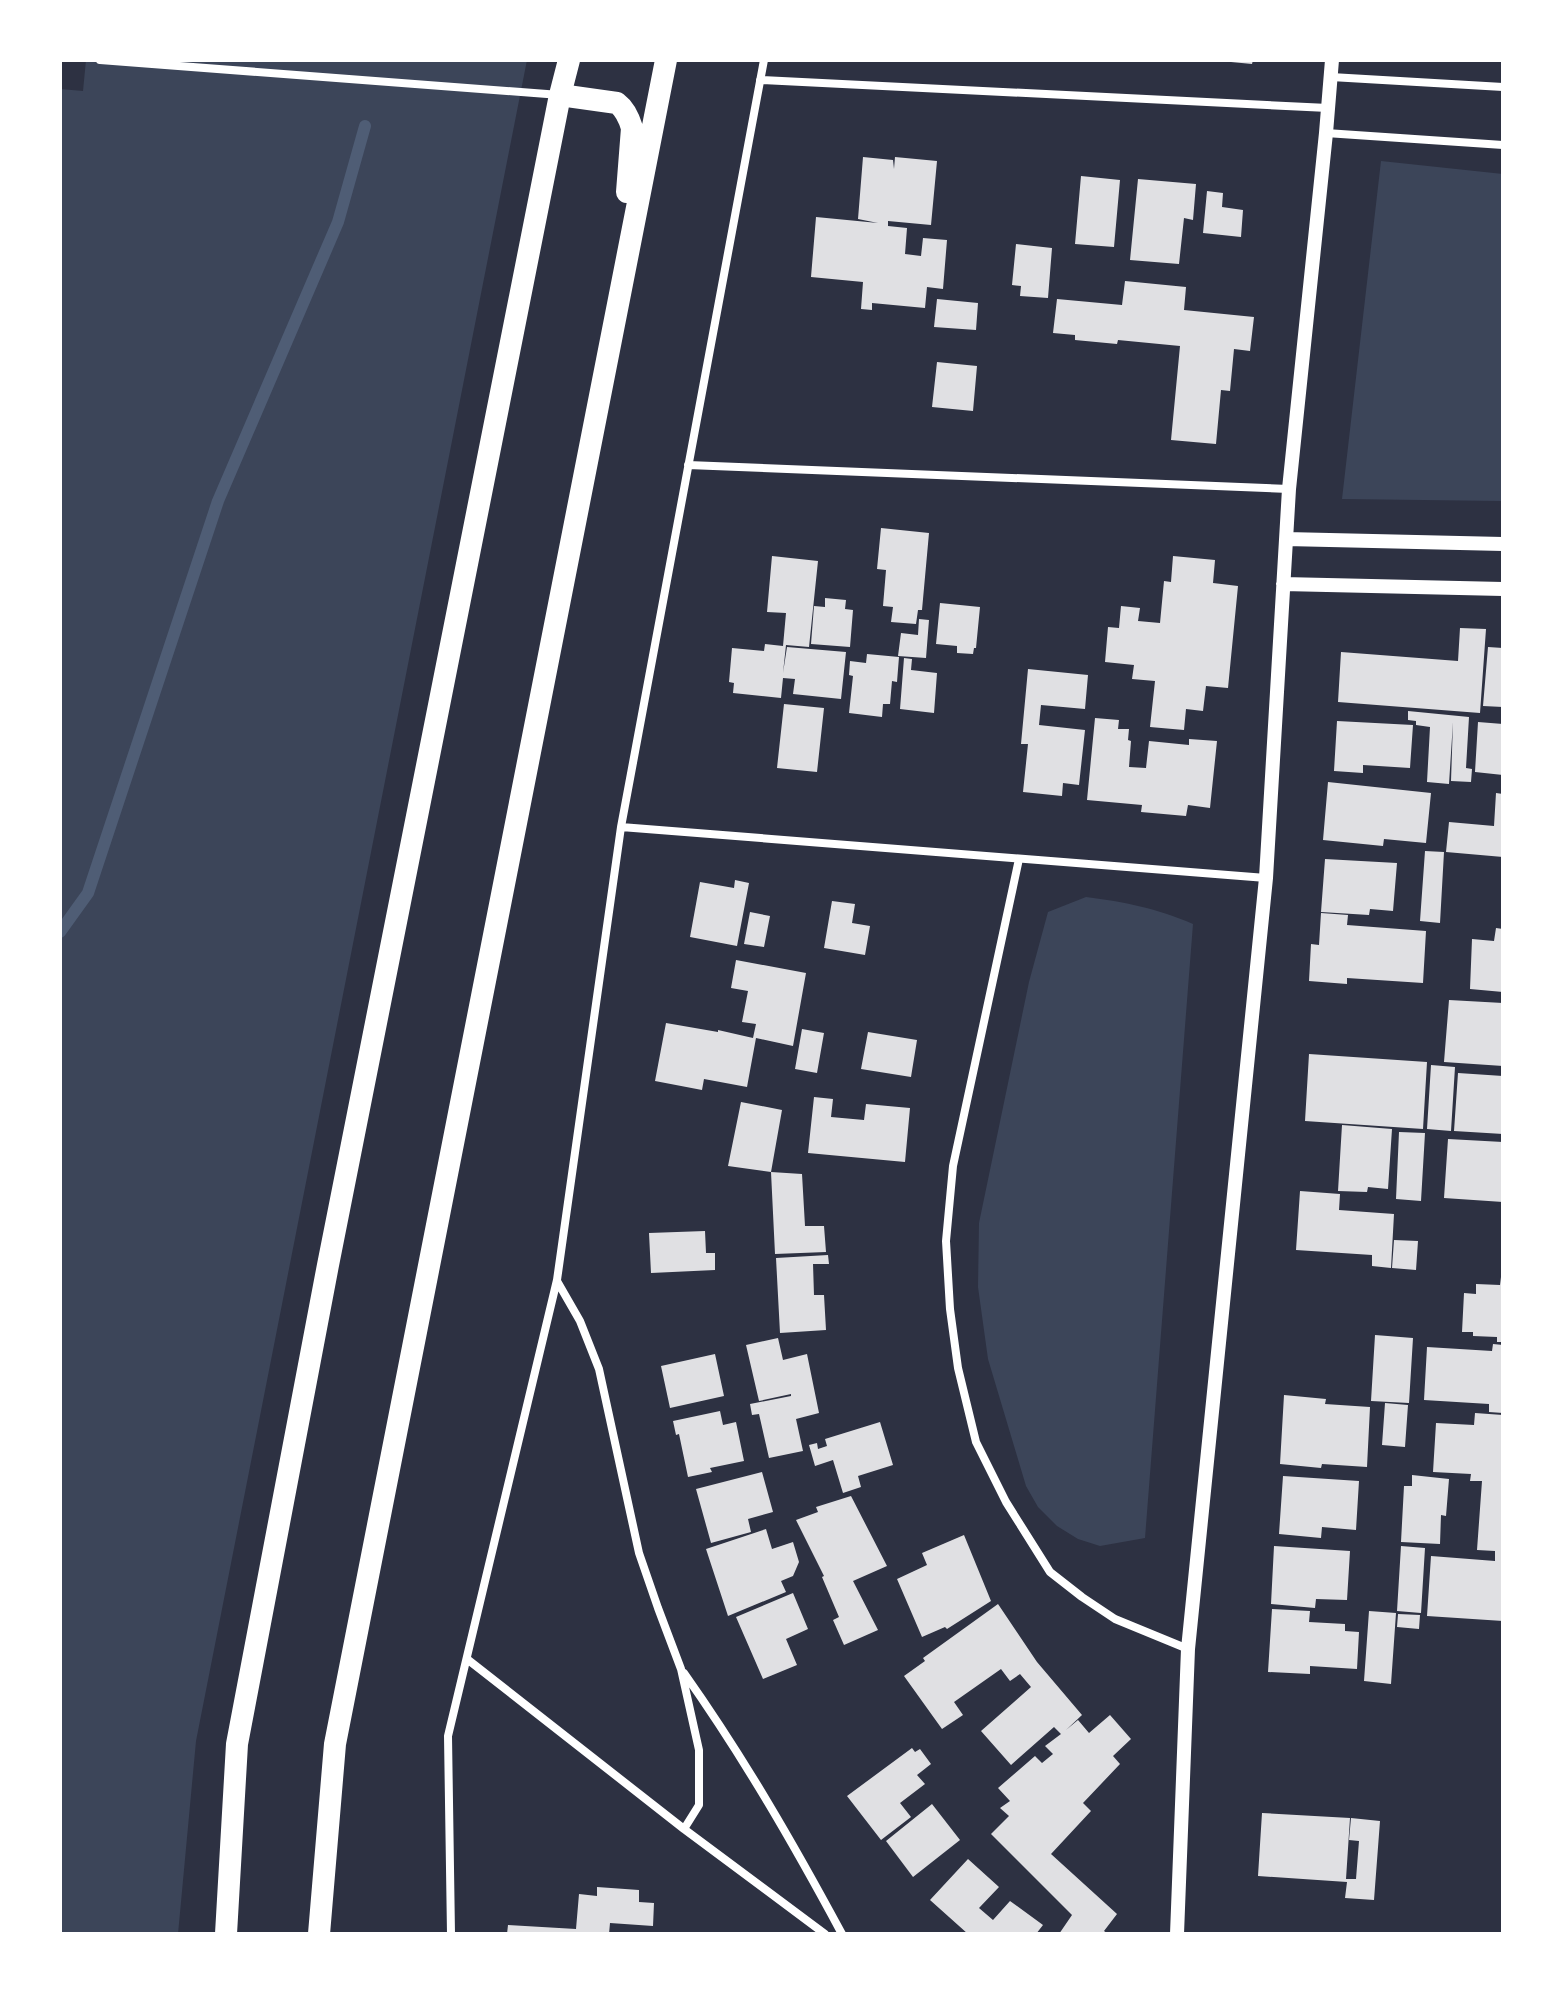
<svg xmlns="http://www.w3.org/2000/svg" width="1563" height="1994" font-family="'Titillium Web',sans-serif">
  <style>
    .green { fill: #3c4559 }
    .lines { fill: none; stroke-linecap: round; stroke-linejoin: round }
    .stream { stroke: #4f5d75; stroke-width: 12 }
    .building { fill: #e0e0e3 }
    .minor { stroke: #fff; stroke-width: 8 }
    .tertiary { stroke: #fff; stroke-width: 14 }
    .trunk { stroke: #fff; stroke-width: 22 }
  </style>
  <rect width="100%" height="100%" fill="#2d3142"/>
  <!-- green -->
  <path class="green" d="M86,60H527L196,1741L178,1934H60V89L83,91Z
    M1381,161L1503,174V501L1342,499Z
    M1086,897C1125,902 1156,908 1193,924L1145,1538L1100,1546L1078,1539L1057,1526L1038,1507L1026,1486L988,1359L978,1287L979,1223L1029,982L1048,912Z"/>
  <g class="lines">
    <!-- stream -->
    <path class="stream" d="M60,932L88,893L218,501L338,222L365,126"/>
  </g>
  <!-- building -->
  <path class="building" d="M1231,60H1253L1252,64L1231,62Z
    M863,157L893,160L894,169L895,157L937,161L931,225L888,221V226L907,228L905,254L921,256L923,238L947,240L943,289L927,287L925,308L872,303V310L861,309L863,282L811,277L816,217L878,223L858,219Z
    M1081,176L1120,180L1114,247L1075,244Z
    M1138,179L1196,184L1193,220L1184,218L1179,264L1130,260Z
    M1207,191L1223,193L1222,207L1243,210L1241,237L1203,233Z
    M1016,244L1052,248L1048,298L1020,296L1021,286L1012,285Z
    M1125,281L1186,287L1184,310L1254,317L1250,351L1234,349L1230,391L1221,390L1216,444L1171,440L1180,346L1118,340L1117,344L1075,340V335L1053,333L1057,299L1122,305Z
    M937,299L978,303L976,330L934,327Z
    M937,362L977,366L973,411L932,407Z
    M881,528L929,533L922,610H918L916,624L891,622L893,607L883,606L886,570L877,569Z
    M772,556L818,561L809,647L786,645L783,673L787,647L846,652L841,699L793,694L795,679L783,678L781,698L733,693L734,683L729,682L732,648L764,651L765,644L783,646L786,613L767,612Z
    M1173,556L1215,560L1213,583L1238,586L1228,688L1206,686L1203,711L1186,709L1184,730L1150,727L1155,681L1132,679L1134,665L1105,662L1108,627L1119,628L1121,606L1140,608L1138,621L1160,623L1164,581L1171,582Z
    M825,598L846,600L845,609L853,610L850,647L811,644L814,606L825,607Z
    M940,603L980,607L976,648H974L973,654L957,653V646L936,644Z
    M919,619L929,620L926,658L898,656L901,633L918,635Z
    M1460,628L1486,629L1480,713L1338,702L1341,652L1458,661Z
    M1488,647L1503,648V707L1483,706Z
    M867,654L899,657L897,682L892,681L890,704H883L882,717L849,713L853,676L849,675L850,661L866,663Z
    M904,658L912,659L911,670L937,673L934,713L900,709Z
    M1028,669L1088,675L1085,709L1041,705L1039,725L1085,730L1079,785L1063,783L1062,796L1023,792L1028,744H1021Z
    M784,704L824,708L817,772L777,768Z
    M1408,711L1469,717L1466,768L1472,769L1471,782L1451,781L1453,722L1449,784L1427,782L1430,727L1416,725V721L1408,720Z
    M1095,718L1119,720L1118,729H1129L1128,740L1131,741L1129,767L1146,768L1149,741L1189,745V739L1217,741L1210,808L1188,805L1186,816L1141,812L1142,805L1087,800Z
    M1337,721L1413,725L1410,768L1363,765V773L1334,771Z
    M1478,722L1503,724V775L1475,772Z
    M1328,782L1431,793L1426,843L1384,839L1383,846L1323,840Z
    M1496,793L1503,794V857L1446,852L1449,822L1494,826Z
    M1425,851L1444,852L1440,923L1420,921Z
    M1325,859L1397,863L1393,911L1370,909L1369,915L1321,912Z
    M735,880L749,883L737,946L690,937L700,882L734,888Z
    M832,901L855,904L852,923L870,926L865,955L824,948Z
    M750,912L770,916L764,947L744,944Z
    M1321,913L1348,915L1347,925L1426,931L1423,983L1347,978V984L1309,981L1311,944L1319,945Z
    M1496,928L1503,929V992L1470,989L1472,939L1494,941Z
    M736,960L806,973L793,1046L756,1038L747,1087L704,1079L702,1090L655,1081L666,1023L718,1032V1030L753,1038L756,1024L742,1022L748,991L731,988Z
    M1449,1000L1503,1003V1066L1444,1062Z
    M802,1029L824,1033L817,1073L795,1069Z
    M868,1032L917,1040L911,1077L861,1069Z
    M1309,1054L1427,1062L1423,1129L1305,1121Z
    M1431,1065L1455,1067L1451,1131L1427,1129Z
    M1458,1073L1503,1076V1134L1454,1131Z
    M814,1097L833,1099L831,1117L864,1120L866,1104L910,1108L905,1162L808,1153Z
    M741,1102L782,1110L771,1172L802,1174L805,1226H824L826,1252L775,1254L771,1172L728,1166Z
    M1342,1125L1392,1129L1388,1189L1368,1187L1367,1192L1338,1191Z
    M1399,1132L1425,1133L1421,1201L1396,1199Z
    M1448,1139L1503,1142V1202L1444,1198Z
    M1300,1191L1340,1194L1339,1210L1394,1214L1391,1268L1372,1266V1255L1296,1250Z
    M705,1231L706,1253H715V1270L651,1273L649,1233Z
    M1394,1240L1418,1241L1416,1270L1392,1268Z
    M828,1255L829,1264H813L814,1295H824L826,1330L780,1333L776,1258Z
    M1501,1277H1503V1342H1497V1337L1473,1336V1332H1462L1464,1293L1476,1294V1284L1500,1285Z
    M1375,1335L1413,1338L1409,1403L1371,1401Z
    M778,1338L783,1360L807,1354L819,1413L796,1419L803,1451L769,1458L759,1414L752,1415L750,1404L791,1396V1394L759,1401L746,1345Z
    M1493,1344L1503,1345V1413L1489,1412V1404L1424,1400L1427,1347L1492,1351Z
    M715,1354L724,1396L670,1408L661,1366Z
    M1284,1395L1326,1399L1325,1404L1370,1407L1367,1467L1322,1464L1321,1468L1280,1464Z
    M1385,1403L1408,1405L1405,1447L1382,1445Z
    M720,1411L723,1425L736,1422L744,1461L710,1468L712,1472L688,1477L679,1434L676,1435L673,1421Z
    M1475,1413L1503,1415V1621L1427,1616L1431,1556L1495,1561V1551L1477,1550L1482,1481H1470L1471,1474L1433,1472L1436,1423L1474,1425Z
    M880,1422L893,1465L858,1476L861,1487L843,1493L833,1460L815,1466L809,1445L817,1443L818,1449L827,1446L825,1439Z
    M762,1472L773,1512L748,1519L751,1532L711,1543L696,1489Z
    M1412,1475L1449,1479L1446,1516L1441,1515L1440,1544L1401,1542L1404,1486H1412Z
    M1283,1476L1359,1481L1356,1530L1322,1527L1321,1538L1279,1534Z
    M851,1496L887,1566L853,1581L878,1630L844,1645L833,1620L839,1617L822,1577L824,1576L796,1520L818,1512L816,1507Z
    M766,1529L772,1549L793,1542L799,1562L793,1576L781,1581L786,1592L728,1616L706,1549Z
    M964,1535L991,1601L947,1629L945,1627L922,1637L897,1579L927,1565L922,1553Z
    M1274,1546L1350,1551L1347,1600L1316,1599L1315,1608L1271,1604Z
    M1401,1546L1425,1548L1421,1613L1397,1611Z
    M793,1593L808,1629L786,1639L797,1665L763,1679L736,1617Z
    M998,1604L1037,1662L1082,1715L1066,1730L1078,1720L1089,1733L1110,1715L1131,1739L1113,1756L1120,1764L1083,1803L1091,1811L1051,1854L1117,1914L1104,1931L1108,1934H1059L1072,1915L991,1834L1009,1816L1000,1808L1010,1801L998,1788L1035,1756L1042,1763L1053,1754L1045,1746L1061,1734L1054,1727L1011,1765L981,1731L1031,1687L1020,1674L1010,1681L1001,1669L954,1702L963,1715L942,1729L904,1676L925,1661L923,1658Z
    M1272,1609L1310,1611L1309,1622L1345,1624V1631L1359,1632L1357,1669L1310,1666V1674L1268,1672Z
    M1369,1611L1396,1613L1391,1684L1364,1681Z
    M1398,1614L1420,1615L1419,1629L1397,1627Z
    M912,1748L915,1752L920,1749L931,1764L917,1775L925,1784L900,1803L911,1817L881,1840L847,1796Z
    M932,1804L960,1840L913,1877L886,1841Z
    M1262,1813L1350,1818L1346,1879H1356L1359,1841L1349,1840L1351,1818L1380,1821L1374,1900L1345,1898L1347,1882L1258,1876Z
    M968,1859L999,1887L979,1908L993,1920L1010,1901L1043,1925L1036,1934H968L930,1900Z
    M597,1887L639,1890V1902L654,1903L653,1926L610,1923L609,1934H507L508,1925L576,1929L579,1894L597,1896Z"/>
  <g class="lines">
    <!-- minor -->
    <path class="minor" d="M100,60L560,95
      M1331,77L1503,87
      M760,80L1328,108
      M1326,133L1503,145
      M688,465L1289,489
      M621,827L1266,878
      M1019,859L953,1166L946,1241L950,1309L958,1368L976,1442L1006,1502L1050,1572L1082,1597L1115,1619L1188,1649
      M557,1281L580,1321L599,1369L639,1553L658,1608L681,1669L699,1750V1805L684,1829
      M467,1659L684,1829L825,1934
      M684,1673C744,1758 793,1843 842,1934
      M451,1934L448,1736L557,1280L621,827L764,60"/>
    <!-- tertiary -->
    <path class="tertiary" d="M1286,539L1503,544
      M1283,584L1503,589
      M1177,1934L1188,1649L1266,878L1289,489L1326,133L1332,60"/>
    <!-- trunk -->
    <path class="trunk" d="M560,95L617,103C625,109 629,118 632,128L627,192
      M226,1934L237,1744L328,1265L560,95L569,60
      M319,1934L335,1744L666,60"/>
  </g>
  <!-- border -->
  <rect width="1563" height="1994" fill="none" stroke="#ffffff" stroke-width="124"/>
</svg>
